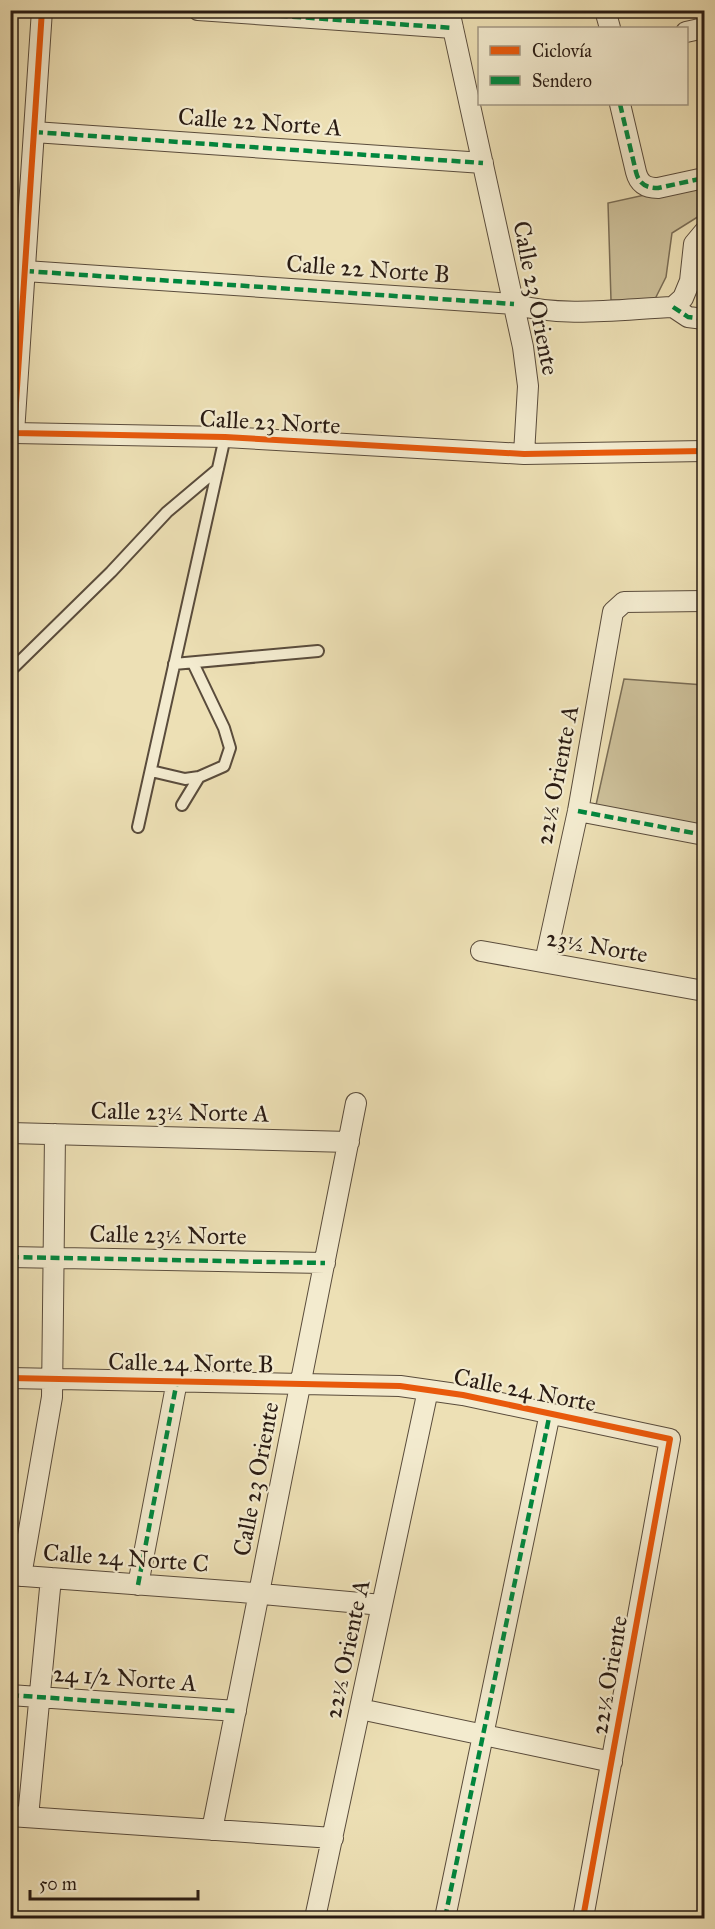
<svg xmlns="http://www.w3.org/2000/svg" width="715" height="1929" font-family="'IM FELL Great Primer',serif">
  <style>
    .green { fill: #ccbf99; stroke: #7a6d56; stroke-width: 1.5 }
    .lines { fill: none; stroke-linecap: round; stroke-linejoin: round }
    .service-casing { stroke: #5a4c3c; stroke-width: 14 }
    .minor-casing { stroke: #5a4c3c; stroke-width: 22 }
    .service { stroke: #f3ebcf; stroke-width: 10 }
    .minor { stroke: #f3ebcf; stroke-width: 20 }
    .quiet { stroke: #00873e; stroke-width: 4.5; stroke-dasharray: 9 4.5; stroke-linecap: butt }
    .cycleway-casing { stroke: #f3ebcf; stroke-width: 10 }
    .cycleway { stroke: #e8590c; stroke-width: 6 }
    .labels { text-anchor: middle; stroke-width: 4.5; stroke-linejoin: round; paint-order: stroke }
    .street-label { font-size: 24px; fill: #291b13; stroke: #f3ebcf }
  </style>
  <rect width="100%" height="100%" fill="#ede0b5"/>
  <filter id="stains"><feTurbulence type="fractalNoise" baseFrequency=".00333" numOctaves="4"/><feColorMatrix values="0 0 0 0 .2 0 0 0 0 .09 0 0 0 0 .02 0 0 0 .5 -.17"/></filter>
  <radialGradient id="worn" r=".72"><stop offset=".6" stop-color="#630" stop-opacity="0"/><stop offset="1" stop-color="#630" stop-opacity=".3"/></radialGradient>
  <!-- green -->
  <path class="green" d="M704,182V213L672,233L666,277L654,301L611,300L608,203Z
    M624,679L704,685V828L596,805Z"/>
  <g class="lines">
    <defs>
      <path id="service" d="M174,664L318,651
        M10,671L111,572L167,512L218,469
        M151,771L185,779L199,777
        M182,805L199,777L224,766L230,748L224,728L193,663
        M138,827L225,437"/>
      <path id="minor" d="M42,10L14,433L225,437L524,454L704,451
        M198,10L453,28
        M449,10L523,347L528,386L524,454
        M605,10L610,28
        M686,32L704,28
        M620,104L636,172C639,184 646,188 658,188L704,178
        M34,132L483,163
        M25,271L514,304C561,318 623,309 673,307L688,317L704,319
        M673,307L683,298L690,281L694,244L704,232
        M578,811L704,835
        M481,951L704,991
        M545,962L578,811L613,612L624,602L704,601
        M10,1133L349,1142
        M10,1257L325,1263
        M10,1378L400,1386L463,1395L670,1439L583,1918
        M10,1575L241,1592L382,1605
        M21,1576L52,1397L55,1134
        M138,1585L177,1381
        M10,1695L236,1711
        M360,1709L612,1762
        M10,1816L333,1838
        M28,1817L51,1578
        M212,1830L356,1103
        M315,1918L428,1390
        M445,1918L550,1413"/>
    </defs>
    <!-- service casing -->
    <use href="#service" class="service-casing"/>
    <!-- minor casing -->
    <use href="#minor" class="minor-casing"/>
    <!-- service -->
    <use href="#service" class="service"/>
    <!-- minor -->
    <use href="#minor" class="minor"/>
    <!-- quiet -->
    <path class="quiet" d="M198,10L453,28
      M620,104L636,172C639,184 646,188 658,188L704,178
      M34,132L483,163
      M25,271L514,304
      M673,307L688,317L704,319
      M578,811L704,835
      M10,1257L325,1263
      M138,1585L177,1381
      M10,1695L236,1711
      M445,1918L550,1413"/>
    <defs>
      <path id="cycleway" d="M42,10L14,433L225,437L524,454L704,451
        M10,1378L400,1386L463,1395L670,1439L583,1918"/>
    </defs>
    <!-- cycleway casing -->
    <use href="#cycleway" class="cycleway-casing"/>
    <!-- cycleway -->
    <use href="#cycleway" class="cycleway"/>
  </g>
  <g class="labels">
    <!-- street labels -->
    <g class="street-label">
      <text transform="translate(260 122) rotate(4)" y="8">Calle 22 Norte A</text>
      <text transform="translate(368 269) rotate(4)" y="8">Calle 22 Norte B</text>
      <text transform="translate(536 298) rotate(79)" y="8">Calle 23 Oriente</text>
      <text transform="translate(270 422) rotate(3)" y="8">Calle 23 Norte</text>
      <text transform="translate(557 775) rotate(-79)" y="8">22½ Oriente A</text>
      <text transform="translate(597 946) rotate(10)" y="8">23½ Norte</text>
      <text transform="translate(180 1112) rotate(1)" y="8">Calle 23½ Norte A</text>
      <text transform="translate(168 1235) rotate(1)" y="8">Calle 23½ Norte</text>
      <text transform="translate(191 1363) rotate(1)" y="8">Calle 24 Norte B</text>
      <text transform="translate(525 1390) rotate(11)" y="8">Calle 24 Norte</text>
      <text transform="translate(256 1479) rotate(-79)" y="8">Calle 23 Oriente</text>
      <text transform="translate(126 1558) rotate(4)" y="8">Calle 24 Norte C</text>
      <text transform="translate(347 1649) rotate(-78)" y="8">22½ Oriente A</text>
      <text transform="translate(609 1675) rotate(-80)" y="8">22½ Oriente</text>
      <text transform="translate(125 1678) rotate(4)" y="8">24 1/2 Norte A</text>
    </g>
  </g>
  <!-- margin -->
  <rect width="715" height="1929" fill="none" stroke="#ede0b5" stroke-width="36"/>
  <rect x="12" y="12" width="691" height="1905" fill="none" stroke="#291b13" stroke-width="3"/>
  <rect x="18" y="18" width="679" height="1893" fill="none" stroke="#291b13" stroke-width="1.5"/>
  <!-- legend -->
  <rect x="478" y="27" width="210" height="78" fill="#f3ebcf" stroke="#a29884" stroke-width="1.5"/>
  <rect x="490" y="46" width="30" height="9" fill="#e8590c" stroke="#a29884" stroke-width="1.5"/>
  <text x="532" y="57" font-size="18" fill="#291b13">Ciclovía</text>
  <rect x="490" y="76" width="30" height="9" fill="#00873e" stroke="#a29884" stroke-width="1.5"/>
  <text x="532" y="87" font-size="18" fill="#291b13">Sendero</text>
  <!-- scale -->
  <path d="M30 1890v9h168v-9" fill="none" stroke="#291b13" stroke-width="3"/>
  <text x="39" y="1890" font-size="18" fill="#291b13" stroke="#f3ebcf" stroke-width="4.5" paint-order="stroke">50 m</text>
  <rect width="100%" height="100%" filter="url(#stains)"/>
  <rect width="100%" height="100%" fill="url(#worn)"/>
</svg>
